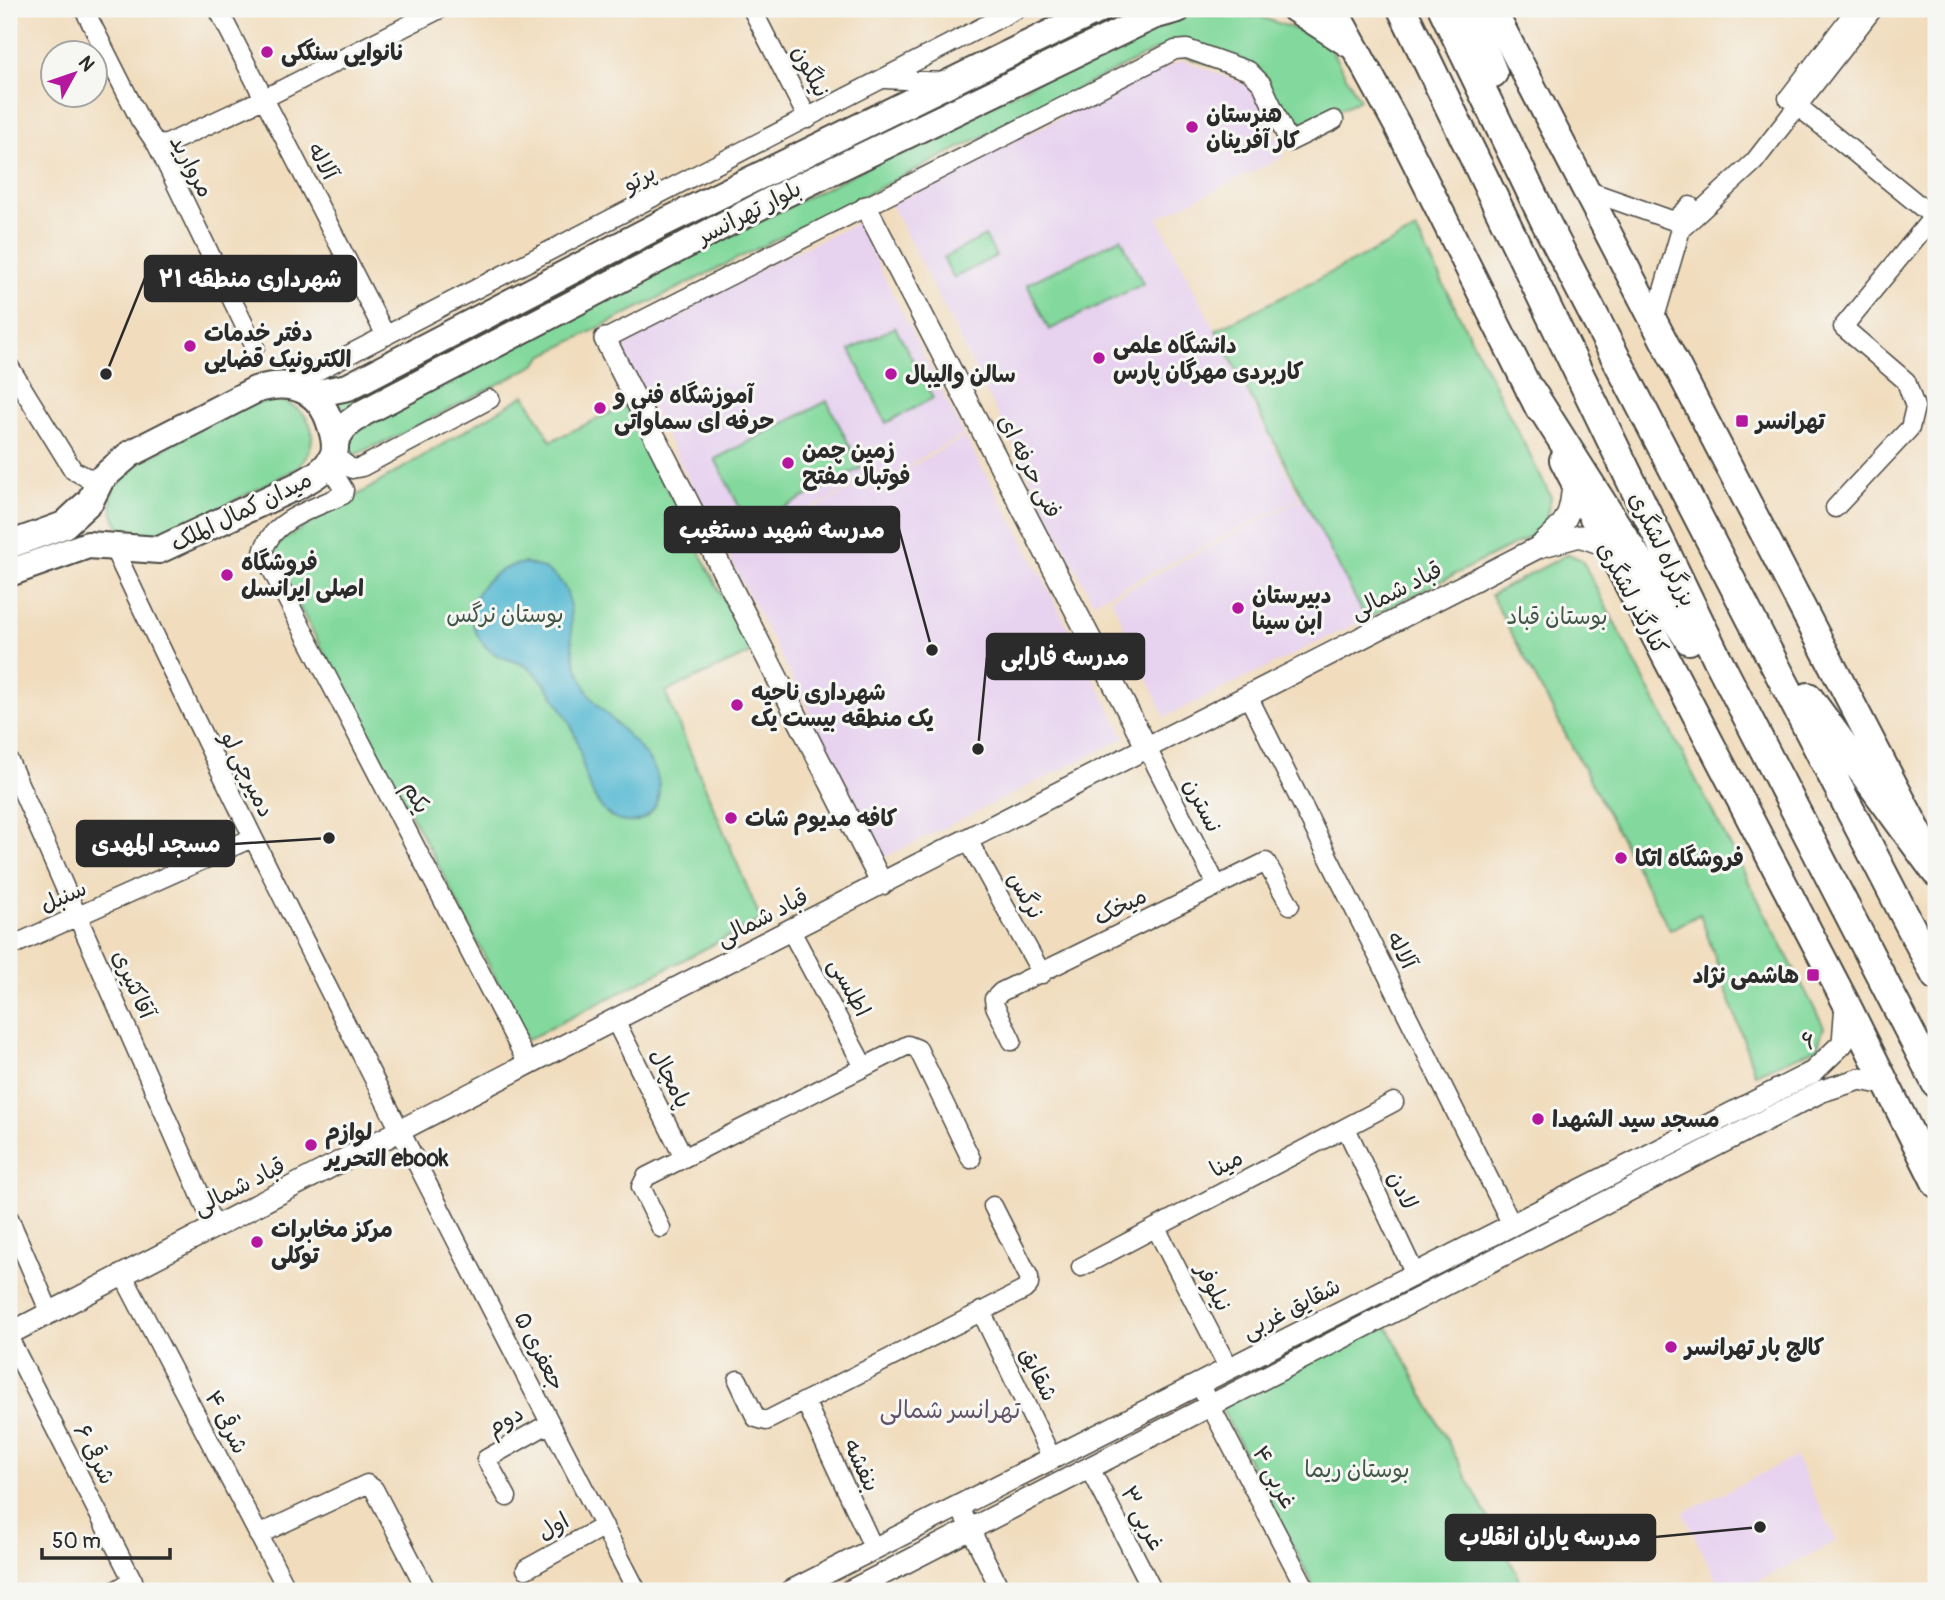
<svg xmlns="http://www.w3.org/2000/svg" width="1945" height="1600" font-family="Pangolin,'Playpen Sans Arabic',sans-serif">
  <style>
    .built { fill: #e7d2ef }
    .green { fill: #83d99d; stroke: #578264; stroke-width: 2 }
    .water { fill: #53b8d2; stroke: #3f727e; stroke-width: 2 }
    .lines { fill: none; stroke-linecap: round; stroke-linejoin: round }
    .minor-casing { stroke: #494641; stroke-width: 21 }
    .tertiary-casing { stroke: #494641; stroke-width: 24 }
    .primary-casing { stroke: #494641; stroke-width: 30 }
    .trunk-casing { stroke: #494641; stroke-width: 32 }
    .minor { stroke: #fff; stroke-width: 18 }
    .tertiary { stroke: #fff; stroke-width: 21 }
    .primary { stroke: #fff; stroke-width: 26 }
    .trunk { stroke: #fff; stroke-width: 28 }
    .poi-dot { fill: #b5179e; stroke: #f6f6f2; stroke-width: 2.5 }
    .labels { text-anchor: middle; stroke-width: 6; stroke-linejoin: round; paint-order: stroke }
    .poi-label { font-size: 23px; font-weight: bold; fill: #2b2b2b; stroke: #f6f6f2; text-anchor: start }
    .street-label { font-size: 23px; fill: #2b2b2b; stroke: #f6f6f2 }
    .park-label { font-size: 23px; fill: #415648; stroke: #f6f6f2 }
    .neighbourhood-label { font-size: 24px; fill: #615267; stroke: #f6f6f2 }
    .leader { fill: none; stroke: #2b2b2b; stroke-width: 2.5 }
    .callout-dot { fill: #2b2b2b; stroke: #f6f6f2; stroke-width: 2.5 }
    .callout { fill: #2b2b2b; stroke: #2b2b2b; stroke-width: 2.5 }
    .callout-label { font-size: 24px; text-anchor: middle; font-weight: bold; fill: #fff }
  </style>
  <rect width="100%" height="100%" fill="#f6f6f2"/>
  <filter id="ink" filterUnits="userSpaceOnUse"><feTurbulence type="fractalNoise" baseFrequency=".0143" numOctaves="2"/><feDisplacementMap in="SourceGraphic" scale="14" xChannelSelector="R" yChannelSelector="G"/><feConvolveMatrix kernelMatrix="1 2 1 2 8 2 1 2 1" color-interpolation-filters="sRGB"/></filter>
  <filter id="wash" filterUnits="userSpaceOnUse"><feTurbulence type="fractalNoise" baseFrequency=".00686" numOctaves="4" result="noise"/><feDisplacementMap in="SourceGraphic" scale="28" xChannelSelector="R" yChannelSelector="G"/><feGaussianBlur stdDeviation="1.57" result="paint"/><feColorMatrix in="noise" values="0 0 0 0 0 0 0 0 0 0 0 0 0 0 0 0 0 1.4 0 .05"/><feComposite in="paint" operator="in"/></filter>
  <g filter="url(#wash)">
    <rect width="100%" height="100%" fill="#f1ddbe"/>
    <!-- built -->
    <path class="built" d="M1183,60L1255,88L1285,156L1158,218L1300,498L1093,602L891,204L1097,99Z
      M857,223L964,435L919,459L897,474L965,437L1024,542L1125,738L885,857L727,553L887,471L892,477L887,469L726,552L618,342L742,277Z
      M1305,497L1366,619L1165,717L1111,598Z
      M1795,1457L1837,1541L1737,1591H1722L1683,1513Z"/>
    <!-- green -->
    <path class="green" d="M1116,9H1138L346,410L336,409L335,402Z
      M1171,14L1261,17L1325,40L1360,100L1288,133L1263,80L1158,49L544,355L535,365L396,437L349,457L347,443L361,422Z
      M1416,230L1551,497L1543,530L1366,619L1216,330Z
      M985,236L996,256L954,278L943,258Z
      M1121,238L1143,284L1049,330L1027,284Z
      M895,327L933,398L886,423L850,350Z
      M525,395L551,441L625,406L751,653L665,692L761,920L527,1040L437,863L272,556L271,547Z
      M277,399C314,411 323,438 298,468L163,537C156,538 147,540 141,539C110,533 105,498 118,475C156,455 237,400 277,399Z
      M827,401L861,468L749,526L715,459Z
      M1568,554L1582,560L1824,1027L1817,1048L1755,1074L1700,914L1670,930L1491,595Z
      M1381,1314L1526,1591H1316L1215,1396Z"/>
    <!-- water -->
    <path class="water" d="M525,563C594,578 558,629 580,674C583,682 587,691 592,698C609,720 653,753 658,779C666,818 626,838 601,807C580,780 584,746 567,718C558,702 541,673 524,665C511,659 497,658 486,647C453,611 483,568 525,563Z"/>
  </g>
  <g filter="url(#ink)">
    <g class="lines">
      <defs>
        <path id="minor" d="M84,9L140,120L157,145L255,347
          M218,9L386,336
          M752,9L808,119
          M885,79L945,82
          M1789,97L1856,9
          M1788,98L1936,219
          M157,145L167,144L263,99L440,9
          M1586,190L1674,221L1690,206
          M1654,321L1681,229L1754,162L1873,9
          M605,339L1175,50L1187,49L1249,71L1262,84L1289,142L1334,120
          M9,366L73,470L86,477L101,479
          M290,385L1017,9
          M334,455L352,469L362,467L490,399
          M328,464L344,490L343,495C315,508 270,520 263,553L528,1064
          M1835,508L1910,428L1915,407L1906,381L1843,327L1933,217
          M113,547C279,900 458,1245 637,1591
          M1248,696L1512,1225
          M1147,748L1216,884
          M9,761L215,1228
          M968,840L1042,974
          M791,931L864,1067
          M9,947L252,838
          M616,1022L683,1156
          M1012,1041L995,1006L994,999L1001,992L1266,862L1290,905
          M1346,1128L1415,1274
          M9,1218L50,1313
          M661,1228L641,1187L646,1177L908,1045L918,1049L971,1159
          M1156,1228L1229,1369
          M1081,1267L1394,1102
          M123,1275L288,1591
          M981,1311L1052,1459
          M9,1338L138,1591
          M738,1380L756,1418L766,1421L1024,1290L1029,1285V1277L993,1206
          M1199,1384L1307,1591
          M805,1401L874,1549
          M1090,1468L1153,1591
          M507,1497L486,1459L550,1423
          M959,1506L1001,1591
          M258,1535L367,1484L374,1489L427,1591
          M526,1569L604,1526
          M115,1591L133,1580"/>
        <path id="tertiary" d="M866,207L1147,748
          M605,339L882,884
          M1543,543C1568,522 1571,514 1573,482
          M9,1334L528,1064L1539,547L1580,536L1605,545
          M791,1591L1813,1072L1843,1043L1846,1003
          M850,1591L1822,1091L1860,1079L1884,1084"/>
        <path id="primary" d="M1295,9L1349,44
          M1334,9L1397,125L1539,409
          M1492,9L1921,837
          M314,394L348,387L663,223L1100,9
          M335,441L344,427L363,413L770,201L1153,16L1178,9
          M1563,460L1846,1003L1936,1184
          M9,545L64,525L90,501L101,479L130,454L255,390C291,379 320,388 331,426C334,436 338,448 332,458C325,471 312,478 299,485L159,550L88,545L9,573"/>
        <path id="trunk" d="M1402,9L1717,658L1936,1083
          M1443,9L1545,221L1936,976
          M1467,9L1493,73
          M1531,391L1689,640
          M1808,697L1936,872"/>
      </defs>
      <!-- minor casing -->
      <use href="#minor" class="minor-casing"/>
      <!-- tertiary casing -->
      <use href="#tertiary" class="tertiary-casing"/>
      <!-- primary casing -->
      <use href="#primary" class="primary-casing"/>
      <!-- trunk casing -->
      <use href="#trunk" class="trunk-casing"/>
      <!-- minor -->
      <use href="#minor" class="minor"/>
      <!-- tertiary -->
      <use href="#tertiary" class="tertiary"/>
      <!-- primary -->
      <use href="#primary" class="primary"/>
      <!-- trunk -->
      <use href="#trunk" class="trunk"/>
    </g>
  </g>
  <!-- markers -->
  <g class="poi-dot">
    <circle cx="267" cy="52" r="7"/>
    <circle cx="1192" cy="127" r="7"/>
    <circle cx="190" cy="346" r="7"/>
    <circle cx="1099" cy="358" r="7"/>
    <circle cx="891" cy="374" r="7"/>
    <circle cx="600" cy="408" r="7"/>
    <rect x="1735" y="414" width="14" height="14" rx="3.5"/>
    <circle cx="788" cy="463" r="7"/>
    <circle cx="227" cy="575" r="7"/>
    <circle cx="1238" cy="608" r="7"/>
    <circle cx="737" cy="705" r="7"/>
    <circle cx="731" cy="818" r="7"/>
    <circle cx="1621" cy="858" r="7"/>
    <rect x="1806" y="968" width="14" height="14" rx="3.5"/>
    <circle cx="1538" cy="1119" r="7"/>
    <circle cx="311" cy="1145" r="7"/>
    <circle cx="257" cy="1242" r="7"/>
    <circle cx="1671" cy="1347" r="7"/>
  </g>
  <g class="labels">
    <!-- poi labels -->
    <g class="poi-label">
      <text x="281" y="60">نانوایی سنگکی</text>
      <text x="1206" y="122">هنرستان<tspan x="1206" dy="26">کار آفرینان</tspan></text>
      <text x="204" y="341">دفتر خدمات<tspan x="204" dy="26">الکترونیک قضایی</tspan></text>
      <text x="1113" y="353">دانشگاه علمی<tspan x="1113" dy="26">کاربردی مهرگان پارس</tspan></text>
      <text x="905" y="382">سالن والیبال</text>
      <text x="614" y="403">آموزشگاه فنی و<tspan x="614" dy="26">حرفه ای سماواتی</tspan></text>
      <text x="1756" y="429">تهرانسر</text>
      <text x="802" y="458">زمین چمن<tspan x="802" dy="26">فوتبال مفتح</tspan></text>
      <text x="241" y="570">فروشگاه<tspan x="241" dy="26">اصلی ایرانسل</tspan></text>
      <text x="1252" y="603">دبیرستان<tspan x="1252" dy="26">ابن سینا</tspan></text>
      <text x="751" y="700">شهرداری ناحیه<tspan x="751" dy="26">یک منطقه بیست یک</tspan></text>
      <text x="745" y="826">کافه مدیوم شات</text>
      <text x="1635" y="866">فروشگاه اتکا</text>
      <text x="1799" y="983" text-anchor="end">هاشمی نژاد</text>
      <text x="1552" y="1127">مسجد سید الشهدا</text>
      <text x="325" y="1140">لوازم<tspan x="325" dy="26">التحریر ebook</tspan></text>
      <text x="271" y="1237">مرکز مخابرات<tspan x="271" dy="26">توکلی</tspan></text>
      <text x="1685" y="1355">کالج بار تهرانسر</text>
    </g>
    <!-- street labels -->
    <g class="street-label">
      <text transform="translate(811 71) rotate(63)" y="8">نیلگون</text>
      <text transform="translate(323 161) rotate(62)" y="8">آلاله</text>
      <text transform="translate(192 166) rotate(62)" y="8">مروارید</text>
      <text transform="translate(639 178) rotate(-27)" y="8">پرتو</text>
      <text transform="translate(749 212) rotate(-27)" y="8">بلوار تهرانسر</text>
      <text transform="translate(1030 466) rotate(63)" y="8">فنی حرفه ای</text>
      <text transform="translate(241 511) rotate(-26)" y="8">میدان کمال الملک</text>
      <text transform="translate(1663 549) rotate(64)" y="8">بزرگراه لشگری</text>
      <text transform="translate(1396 590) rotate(-27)" y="8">قباد شمالی</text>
      <text transform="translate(1633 598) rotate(62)" y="8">کنارگذر لشگری</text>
      <text transform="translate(248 774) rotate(64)" y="8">دمیرچی لو</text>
      <text transform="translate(417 797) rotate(63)" y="8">یکم</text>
      <text transform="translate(1203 805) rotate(63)" y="8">نسترن</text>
      <text transform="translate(1026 895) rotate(61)" y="8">نرگس</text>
      <text transform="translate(63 896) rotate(-24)" y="8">سنبل</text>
      <text transform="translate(1120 906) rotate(-27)" y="8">میخک</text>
      <text transform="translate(762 917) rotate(-27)" y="8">قباد شمالی</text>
      <text transform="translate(1402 950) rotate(63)" y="8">آلاله</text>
      <text transform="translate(134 984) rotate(66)" y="8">آقاکثیری</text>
      <text transform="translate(850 987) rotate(62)" y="8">اطلسی</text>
      <text transform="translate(1809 1040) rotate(-45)" y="8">۶</text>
      <text transform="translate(671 1078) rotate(63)" y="8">پامچال</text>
      <text transform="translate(1226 1163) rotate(-28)" y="8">مینا</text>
      <text transform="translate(239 1186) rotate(-27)" y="8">قباد شمالی</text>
      <text transform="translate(1403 1190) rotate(65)" y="8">لادن</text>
      <text transform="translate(1214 1287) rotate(63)" y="8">نیلوفر</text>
      <text transform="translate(1291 1308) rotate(-27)" y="8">شقایق غربی</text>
      <text transform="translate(540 1351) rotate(63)" y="8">جعفری ۵</text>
      <text transform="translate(1039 1374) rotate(64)" y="8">شقایق</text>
      <text transform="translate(505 1420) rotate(-29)" y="8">دوم</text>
      <text transform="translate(227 1422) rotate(63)" y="8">۴ شرقی</text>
      <text transform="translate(95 1454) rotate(63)" y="8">۶ شرقی</text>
      <text transform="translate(862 1465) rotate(65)" y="8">بنفشه</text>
      <text transform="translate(1275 1477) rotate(62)" y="8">۴ غربی</text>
      <text transform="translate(1143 1518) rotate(63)" y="8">۳ غربی</text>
      <text transform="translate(553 1526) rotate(-29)" y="8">اول</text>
    </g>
    <!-- park labels -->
    <g class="park-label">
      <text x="505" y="622">بوستان نرگس</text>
      <text x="1557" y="624">بوستان قباد</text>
      <text x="1357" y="1477">بوستان ریما</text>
    </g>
    <!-- neighbourhood labels -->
    <g class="neighbourhood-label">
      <text x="950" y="1418">تهرانسر شمالی</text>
    </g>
  </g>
  <!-- callouts -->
  <path class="leader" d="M106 374L145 278M932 650L899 529M978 749L987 657M329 838L234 844M1760 1527L1655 1537"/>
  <g class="callout-dot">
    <circle cx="106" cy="374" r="7"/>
    <circle cx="932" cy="650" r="7"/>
    <circle cx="978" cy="749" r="7"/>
    <circle cx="329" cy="838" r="7"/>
    <circle cx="1760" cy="1527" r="7"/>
  </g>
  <g class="callout">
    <rect x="145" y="256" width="211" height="45" rx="7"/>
    <rect x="665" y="507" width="234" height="45" rx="7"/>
    <rect x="987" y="634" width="157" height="45" rx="7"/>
    <rect x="77" y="821" width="157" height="45" rx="7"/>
    <rect x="1446" y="1515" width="209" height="45" rx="7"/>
  </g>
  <g class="callout-label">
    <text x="250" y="287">شهرداری منطقه ۲۱</text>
    <text x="782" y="538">مدرسه شهید دستغیب</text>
    <text x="1065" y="665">مدرسه فارابی</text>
    <text x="156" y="852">مسجد المهدی</text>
    <text x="1550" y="1545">مدرسه یاران انقلاب</text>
  </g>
  <!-- margin -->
  <rect width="1945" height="1600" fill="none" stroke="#f6f6f2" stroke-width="35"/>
  <!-- north arrow -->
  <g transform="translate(74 74) rotate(50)"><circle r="33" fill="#f6f6f2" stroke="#a5a5a2" stroke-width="2"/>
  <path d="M0-5L12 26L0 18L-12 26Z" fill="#b5179e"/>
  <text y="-10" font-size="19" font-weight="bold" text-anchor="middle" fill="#2b2b2b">N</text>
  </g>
  <!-- scale -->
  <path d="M42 1548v10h128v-10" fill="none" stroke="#2b2b2b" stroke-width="3.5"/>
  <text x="52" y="1548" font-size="21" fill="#2b2b2b" stroke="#f6f6f2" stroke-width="5" paint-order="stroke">50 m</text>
</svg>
